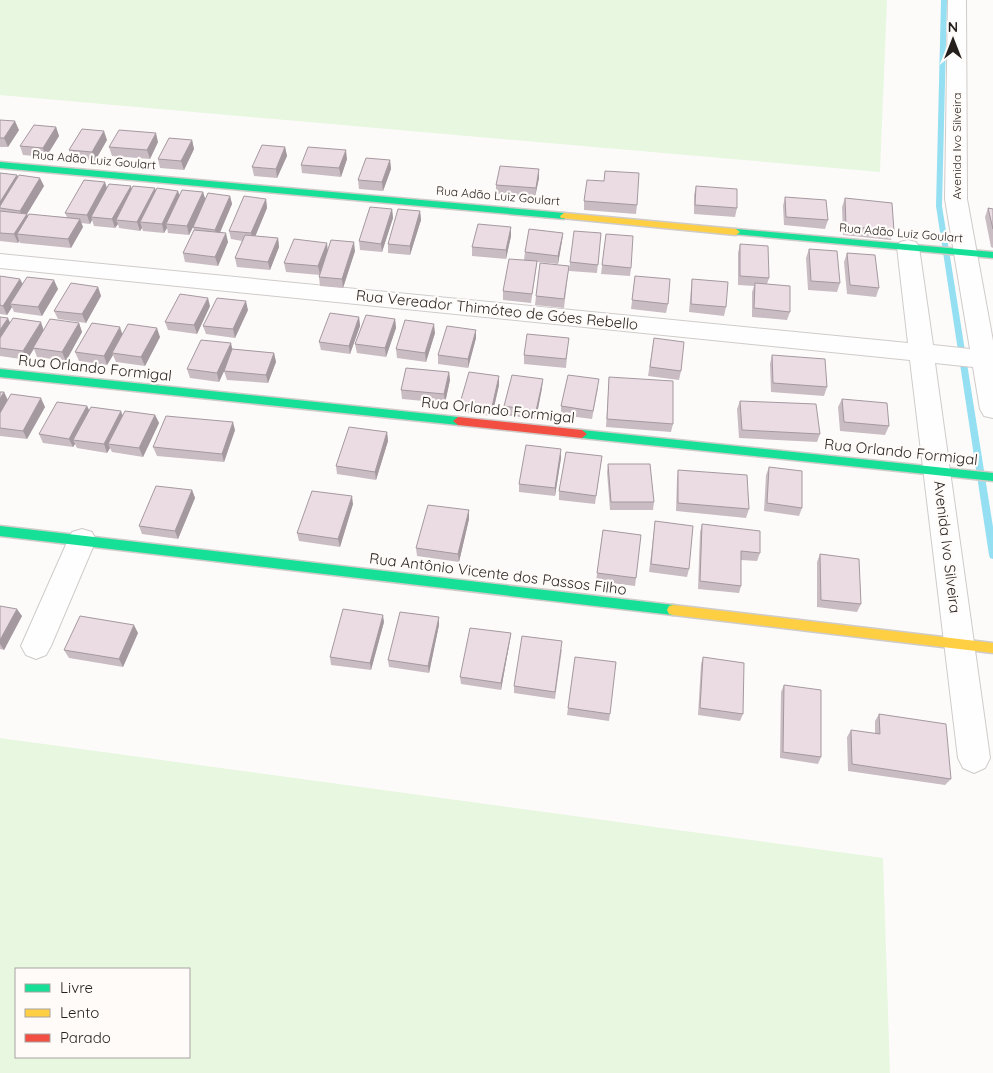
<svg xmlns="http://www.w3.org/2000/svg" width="993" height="1073" font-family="Quicksand,sans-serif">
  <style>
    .green { fill: #e7f7e0; fill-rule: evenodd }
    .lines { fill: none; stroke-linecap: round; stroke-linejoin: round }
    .stream { fill: #94dff1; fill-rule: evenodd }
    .street-casing { stroke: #cfcbc9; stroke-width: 2 }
    .fast-casing { stroke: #cfcbc9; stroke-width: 3 }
    .slow-casing { stroke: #cfcbc9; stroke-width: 3 }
    .jam-casing { stroke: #cfcbc9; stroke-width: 3 }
    .street { fill: #fffefe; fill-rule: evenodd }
    .fast { fill: #16e098; fill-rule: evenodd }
    .slow { fill: #ffcf43; fill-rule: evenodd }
    .jam { fill: #f24e42; fill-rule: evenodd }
    .wall { fill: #cabcc3 }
    .shaded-wall { fill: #a4999f }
    .building { fill: #ebdbe3; stroke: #a4999f }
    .labels { text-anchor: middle; stroke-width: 4.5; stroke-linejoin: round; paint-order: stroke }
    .far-street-label { font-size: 12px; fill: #241f1c; stroke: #fefbf9 }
    .street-label { font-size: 15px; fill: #241f1c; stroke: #fefbf9 }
  </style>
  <rect width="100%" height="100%" fill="#fdfbfa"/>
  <!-- green -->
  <path class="green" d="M0,0H887L880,172L0,95Z
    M0,738L883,858L890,1073H0ZM189,969V1057H16V969Z"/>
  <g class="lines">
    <!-- stream -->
    <path class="stream" d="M941,0H947L942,206L993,527V559L990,558L989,555L936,206Z"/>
    <defs>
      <path id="street" d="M948,0H966L967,199L993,341V418L984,416L980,409L973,367L935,363L990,758L985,768L974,773L963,768L958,758L910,360L0,268V254L908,343L897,247L900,242L908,240L916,242L919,247L933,345L970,349L945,199Z
        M82,529L92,532L96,540L51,646L46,655L36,659L26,655L21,646L68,540L72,532Z"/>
      <path id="fast" d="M0,162L564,213L568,216L564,219L0,168Z
        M736,229L993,252V258L733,234L732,232Z
        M0,369L458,417L463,421L458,425L0,377Z
        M582,430L993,473V481L582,438L577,434Z
        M0,526L673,605L677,606L679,610L677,614L673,615L0,536Z"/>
      <path id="slow" d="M564,213L736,229L740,232L736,235L561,218L560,216Z
        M673,605L993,643V653L673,615L669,614L667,610L669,606Z"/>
      <path id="jam" d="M458,417L582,430L587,434L582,438L458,425L453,421Z"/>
    </defs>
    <!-- street casing -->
    <use href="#street" class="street-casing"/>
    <!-- fast casing -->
    <use href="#fast" class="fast-casing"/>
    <!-- slow casing -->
    <use href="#slow" class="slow-casing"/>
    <!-- jam casing -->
    <use href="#jam" class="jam-casing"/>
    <!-- street -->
    <use href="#street" class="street"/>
    <!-- fast -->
    <use href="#fast" class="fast"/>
    <!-- slow -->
    <use href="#slow" class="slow"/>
    <!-- jam -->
    <use href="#jam" class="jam"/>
  </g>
  <!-- wall -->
  <path class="wall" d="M0,120L19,130L8,147H0Z
    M56,127L59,136L46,157L23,155L20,146Z
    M107,140L95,161L72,159L69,150Z
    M192,140L194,149L184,170L160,168L158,159Z
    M158,142L150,159L112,156L109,147Z
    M285,147L287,156L277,178L254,176L252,167Z
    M347,159L341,177L302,173L301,165Z
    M390,160L391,169L383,191L359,189L358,180Z
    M0,173L17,175L18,177L44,186L27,214L28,216L67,217L65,213L107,188L156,190L178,191L179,195L203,192L205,200L230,196L232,204L220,233L228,242L218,266L185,262L183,253L194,230L193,227L195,223L189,235L168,233L167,228L164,233L143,231L142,228L140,231L119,228L118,224L115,228L94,226L92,220L90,224L81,223L83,227L71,248L20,243L19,241L18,243L0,241Z
    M539,178L535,197L496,194V185Z
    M604,181L637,205L636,214L584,210V201Z
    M696,186L737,208L735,217L694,214V195Z
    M785,197L828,220L825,229L784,225L783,206Z
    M845,198L894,231L891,240L843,235L842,207Z
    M266,199L267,208L255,236L278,238L279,247L270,270L237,267L235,258L242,241L231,239L229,231Z
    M988,208L993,209V248L991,247L985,217Z
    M392,209L393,218L382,252L360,250L359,241Z
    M420,211L421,220L410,255L388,253V244Z
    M511,227V236L506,259L472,256V247Z
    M563,233L562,241L558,264L537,262L536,270L531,303L503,300V291L524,260L525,252Z
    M601,233L597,273L569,271L570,262Z
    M606,234L631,268L630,276L601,274Z
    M740,244L769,278L767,284L790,312L787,320L752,317V292L754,286L738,285V253Z
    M809,249L840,283L837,292L808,290L806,258Z
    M328,250L355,251L343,288L320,286L319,277L320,275L286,272L284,263Z
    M847,253L879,288L876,297L847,294L844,262Z
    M569,266L564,308L535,305L536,296Z
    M0,276L20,279L23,284L58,289L42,316L14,312L12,307L7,315L0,314Z
    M635,276L668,304L666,313L631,309Z
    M692,279L726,307L724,316L689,312L691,288Z
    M98,287L101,296L86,323L58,319L54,311Z
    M210,306L197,334L168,330L165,322Z
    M248,310L235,338L206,334L203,326Z
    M0,317L10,323L44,330L79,323L82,332L66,361L37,357L34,349L27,360L0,356Z
    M359,317L360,326L350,354L321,350L319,342Z
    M395,319L396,328L386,357L357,353L355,344Z
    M435,333L426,362L397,358L396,349Z
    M123,334L160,337L145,366L116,362L113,355L107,365L79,361L75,352Z
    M476,338L468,368L438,364V355Z
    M654,338L681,371L679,380L648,376Z
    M568,346L566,368L524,364V355Z
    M232,349L274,353L276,362L268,383L227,380L224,371L219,382L190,378L187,369Z
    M772,355L827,387L824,396L771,392L770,364Z
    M449,372L450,380L445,403L402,399L401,390Z
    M499,376V385L492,416L461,412L460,403Z
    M609,377L673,424L671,432L606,427Z
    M542,388L536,419L504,415V406Z
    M598,388L592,419L561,415V406Z
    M0,392H4L8,400L45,407L27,439L0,436Z
    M842,399L889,426L885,435L840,431L838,407Z
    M740,401L820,434L817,442L739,438L737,409Z
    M87,406L89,410L123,415H155L159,423L143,457L112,452L110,448L107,453L77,448L75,444L73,447L43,443L39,434Z
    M235,430L224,462L157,456L153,447Z
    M387,432L388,441L376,480L337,474L336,466Z
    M602,456L595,504L559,500V491Z
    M561,458L555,496L519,492V484Z
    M608,464L654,502L653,510H610L607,472Z
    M769,467L802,508L799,516L764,511L766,475Z
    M678,470L749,509L746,518L676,511L677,478Z
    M192,490L195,498L178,539L142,534L139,526Z
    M353,504L340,547L299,541L297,533Z
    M469,510V519L459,562L417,556L416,548Z
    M655,521L689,569L687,577L649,572Z
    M702,524L760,553L757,561L741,560V586L739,593L698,589L700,532Z
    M603,530L636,578L635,586L596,581Z
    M820,554L861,604L857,612L817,607V562Z
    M0,606L22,616L4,650L0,649Z
    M384,622L371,670L331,665L330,657Z
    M439,625L429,673L389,667L388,660Z
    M138,633L123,667L69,658L64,650Z
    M511,633L510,640L501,690L461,684L460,677Z
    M562,649L555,699L514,693V686Z
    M575,657L610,714L609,721L567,715Z
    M703,657L743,714L740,721L698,715L701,664Z
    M784,685L821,757L818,764L780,758L781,692Z
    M879,714L951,779L945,785L848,771L847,737L851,730L875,734V721Z"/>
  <!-- shaded-wall -->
  <path class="shaded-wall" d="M15,121L19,130L8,147L4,138Z
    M56,127L59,136L46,157L43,148Z
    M104,131L107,140L95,161L92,152Z
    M156,133L158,142L150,159L147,150Z
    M192,140L194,149L184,170L181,161Z
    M285,147L287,156L277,178L276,169Z
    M346,150L347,159L341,177L339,168Z
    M390,160L391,169L383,191L382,182Z
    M539,169V178L535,197L536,188Z
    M17,175L21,184L0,208V202Z
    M40,178L44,186L27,214L30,223L17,234L19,241L18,243L14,234L23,219L20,211Z
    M105,182L108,191L91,217L92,220L90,224L87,215Z
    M131,186L133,195L116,220L118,224L115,228L112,219Z
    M155,188L158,197L140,222L142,228L140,231L137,222Z
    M178,191L181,200L166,224L167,228L164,233L162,224Z
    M203,192L206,201L189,235L187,226Z
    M230,196L232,204L217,239L215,230Z
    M266,199L267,208L253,242L251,233Z
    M392,209L393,218L382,252L381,244Z
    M420,211L421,220L410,255V246Z
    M80,219L83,227L71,248L68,239Z
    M511,227V236L506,259V250Z
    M226,233L228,242L218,266L215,257Z
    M563,233L562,241L558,264V256Z
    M278,238L279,247L270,270L268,262Z
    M354,242L355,251L343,288L342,279Z
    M327,243L328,252L320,275L318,266Z
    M20,279L24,288L10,304L12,307L7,315L3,306Z
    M54,280L58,289L42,316L38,307Z
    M98,287L101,296L86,323L82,314Z
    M208,298L210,306L197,334L194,325Z
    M246,301L248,310L235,338L233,329Z
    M359,317L360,326L350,354L349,346Z
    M8,318L12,327L0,346V330Z
    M395,319L396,328L386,357L385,348Z
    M41,322L44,331L27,360L23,351Z
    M79,323L82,332L66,361L62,352Z
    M434,324L435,333L426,362L425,353Z
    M120,327L123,336L112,353L113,355L107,365L104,356Z
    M157,328L160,337L145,366L141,357Z
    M476,330V338L468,368V359Z
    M231,343L233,352L219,382L217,373Z
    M274,353L276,362L268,383L266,375Z
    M449,372L450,380L445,403L444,394Z
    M499,376V385L492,416V407Z
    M543,379L542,388L536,419V411Z
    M4,392L8,401L0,415V399Z
    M41,398L45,407L27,439L23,431Z
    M87,406L91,414L73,440L75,444L73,447L69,439Z
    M121,411L124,419L108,444L110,448L107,453L104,444Z
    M155,415L159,423L143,457L139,448Z
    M233,422L235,430L224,462L222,454Z
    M387,432L388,441L376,480L375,472Z
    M561,449V458L555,496V488Z
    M192,490L195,498L178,539L175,531Z
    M352,496L353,504L340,547L338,539Z
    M469,510V519L459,562L458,554Z
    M17,609L22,616L4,650L0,644V640Z
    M383,615L384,622L371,670L370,663Z
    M439,617V625L429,673L428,666Z
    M134,625L138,633L123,667L119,659Z
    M511,633L510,640L501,690V683Z"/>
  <!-- building -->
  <path class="building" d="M0,120L15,121L4,138H0Z
    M34,125L56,127L43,148L20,146Z
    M82,129L104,131L92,152L69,150Z
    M119,130L156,133L147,150L109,147Z
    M169,138L192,140L181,161L158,159Z
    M262,145L285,147L276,169L252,167Z
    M308,147L346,150L339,168L301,165Z
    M366,158L390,160L382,182L358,180Z
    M500,166L539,169L536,188L496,185Z
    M605,171L639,173L637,205L584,201L587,180L604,181Z
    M0,173L17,175L0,202Z
    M19,175L40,178L20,211L0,208V206Z
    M84,180L105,182L87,215L65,213Z
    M109,184L131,186L112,219L91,217Z
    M133,186L155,188L137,222L116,220Z
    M696,186L737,189V208L695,205Z
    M157,188L178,191L162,224L140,222Z
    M182,190L203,192L187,226L166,224Z
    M208,193L230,196L215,230L193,227Z
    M244,196L266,199L251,233L229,231Z
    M785,197L826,200L828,220L786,217Z
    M845,198L892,203L894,231L846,226Z
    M370,207L392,209L381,244L359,241Z
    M988,208L993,209V229Z
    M398,209L420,211L410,246L388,244Z
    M0,211L27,214L14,234L0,233Z
    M29,214L80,219L68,239L17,234Z
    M478,224L511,227L506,250L472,247Z
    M529,229L563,233L558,256L525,252Z
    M194,230L226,233L215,257L183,253Z
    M574,231L601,233L598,265L570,262Z
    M606,234L633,236L631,268L602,265Z
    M245,235L278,238L268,262L235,258Z
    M294,239L327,243L318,266L284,263Z
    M331,240L354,242L342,279L319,277Z
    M740,244L768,246L769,278L740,276Z
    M809,249L837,251L840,283L811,281Z
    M847,253L875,255L879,288L850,285Z
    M509,259L537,261L532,294L503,291Z
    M540,263L569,266L564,299L536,296Z
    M0,276L20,279L3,306L0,305Z
    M635,276L670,279L668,304L632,300Z
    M27,277L54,280L38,307L10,304Z
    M692,279L728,282L726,307L691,304Z
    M71,283L98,287L82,314L54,311Z
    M755,283L790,286V312L754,308Z
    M180,294L208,298L194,325L165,322Z
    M217,298L246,301L233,329L203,326Z
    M330,313L359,317L349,346L319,342Z
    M366,315L395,319L385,348L355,344Z
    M0,317L8,318L0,330Z
    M13,318L41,322L23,351L0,348V338Z
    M50,319L79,323L62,352L33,348Z
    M405,320L434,324L425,353L396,349Z
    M92,323L120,327L104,356L75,352Z
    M128,324L157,328L141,357L112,353Z
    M447,326L476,330L468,359L438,355Z
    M527,334L569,338L566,359L524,355Z
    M654,338L684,342L681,371L650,367Z
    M201,340L231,343L217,373L187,369Z
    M232,349L274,353L266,375L224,371Z
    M772,355L825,359L827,387L773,383Z
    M406,368L449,372L444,394L401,390Z
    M469,372L499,376L492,407L460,403Z
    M512,375L543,379L536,411L504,406Z
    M568,375L599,379L593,411L561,406Z
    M609,377L673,381V424L607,419Z
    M0,392H4L0,399Z
    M11,394L41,398L23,431L0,428V413Z
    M842,399L887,403L889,426L844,422Z
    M740,401L816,404L820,434L742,430Z
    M57,402L87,406L69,439L39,434Z
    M91,407L121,411L104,444L73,440Z
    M125,411L155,415L139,448L108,444Z
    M166,416L233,422L222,454L153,447Z
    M349,427L387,432L375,472L336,466Z
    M526,445L561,449L555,488L519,484Z
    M566,452L602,456L596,496L559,491Z
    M608,464H650L654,502H611Z
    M769,467L802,471V508L767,503Z
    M678,470L747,475L749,509L678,503Z
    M156,486L192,490L175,531L139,526Z
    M312,491L352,496L338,539L297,533Z
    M428,505L469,510L458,554L416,548Z
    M655,521L693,526L689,569L651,564Z
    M702,524L760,531V553L741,551V586L700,581Z
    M603,530L641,535L636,578L597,573Z
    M820,554L859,559L861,604L821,600Z
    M0,606L17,609L0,640Z
    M343,609L383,615L370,663L330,657Z
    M400,612L439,617L428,666L388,660Z
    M80,616L134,625L119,659L64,650Z
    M470,628L511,633L501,683L460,677Z
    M522,636L562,641L555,692L514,686Z
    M575,657L616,662L610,714L568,708Z
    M703,657L744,663L743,714L700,708Z
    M784,685L821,690V757L783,752Z
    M879,714L946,724L951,779L852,764L851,730L880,734Z"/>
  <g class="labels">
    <!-- far-street labels -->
    <g class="far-street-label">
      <text transform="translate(957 146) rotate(-90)" y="4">Avenida Ivo Silveira</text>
      <text transform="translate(94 160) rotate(5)" y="4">Rua Adão Luiz Goulart</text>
      <text transform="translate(498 196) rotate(5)" y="4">Rua Adão Luiz Goulart</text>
      <text transform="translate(901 233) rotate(5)" y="4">Rua Adão Luiz Goulart</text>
    </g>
    <!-- street labels -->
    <g class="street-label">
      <text transform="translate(497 310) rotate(6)" y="5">Rua Vereador Thimóteo de Góes Rebello</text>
      <text transform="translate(95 368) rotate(6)" y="5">Rua Orlando Formigal</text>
      <text transform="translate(498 410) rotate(6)" y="5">Rua Orlando Formigal</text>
      <text transform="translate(901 452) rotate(6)" y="5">Rua Orlando Formigal</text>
      <text transform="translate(947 547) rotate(83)" y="5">Avenida Ivo Silveira</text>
      <text transform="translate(498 574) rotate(7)" y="5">Rua Antônio Vicente dos Passos Filho</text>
    </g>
  </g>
  <!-- legend -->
  <rect x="15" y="968" width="175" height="90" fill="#fefbf9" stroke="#a7a3a1"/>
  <rect x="25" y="984" width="25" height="8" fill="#16e098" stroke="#a7a3a1"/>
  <text x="60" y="993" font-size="15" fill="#241f1c">Livre</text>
  <rect x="25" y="1009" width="25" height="8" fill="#ffcf43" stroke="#a7a3a1"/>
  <text x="60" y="1018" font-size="15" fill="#241f1c">Lento</text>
  <rect x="25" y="1034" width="25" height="8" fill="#f24e42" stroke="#a7a3a1"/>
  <text x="60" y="1043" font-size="15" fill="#241f1c">Parado</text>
  <!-- north arrow -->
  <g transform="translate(953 40)" stroke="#fefbf9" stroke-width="4" paint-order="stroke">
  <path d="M0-4L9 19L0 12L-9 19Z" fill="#241f1c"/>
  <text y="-8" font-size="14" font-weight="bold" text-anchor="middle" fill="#241f1c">N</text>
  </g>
</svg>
